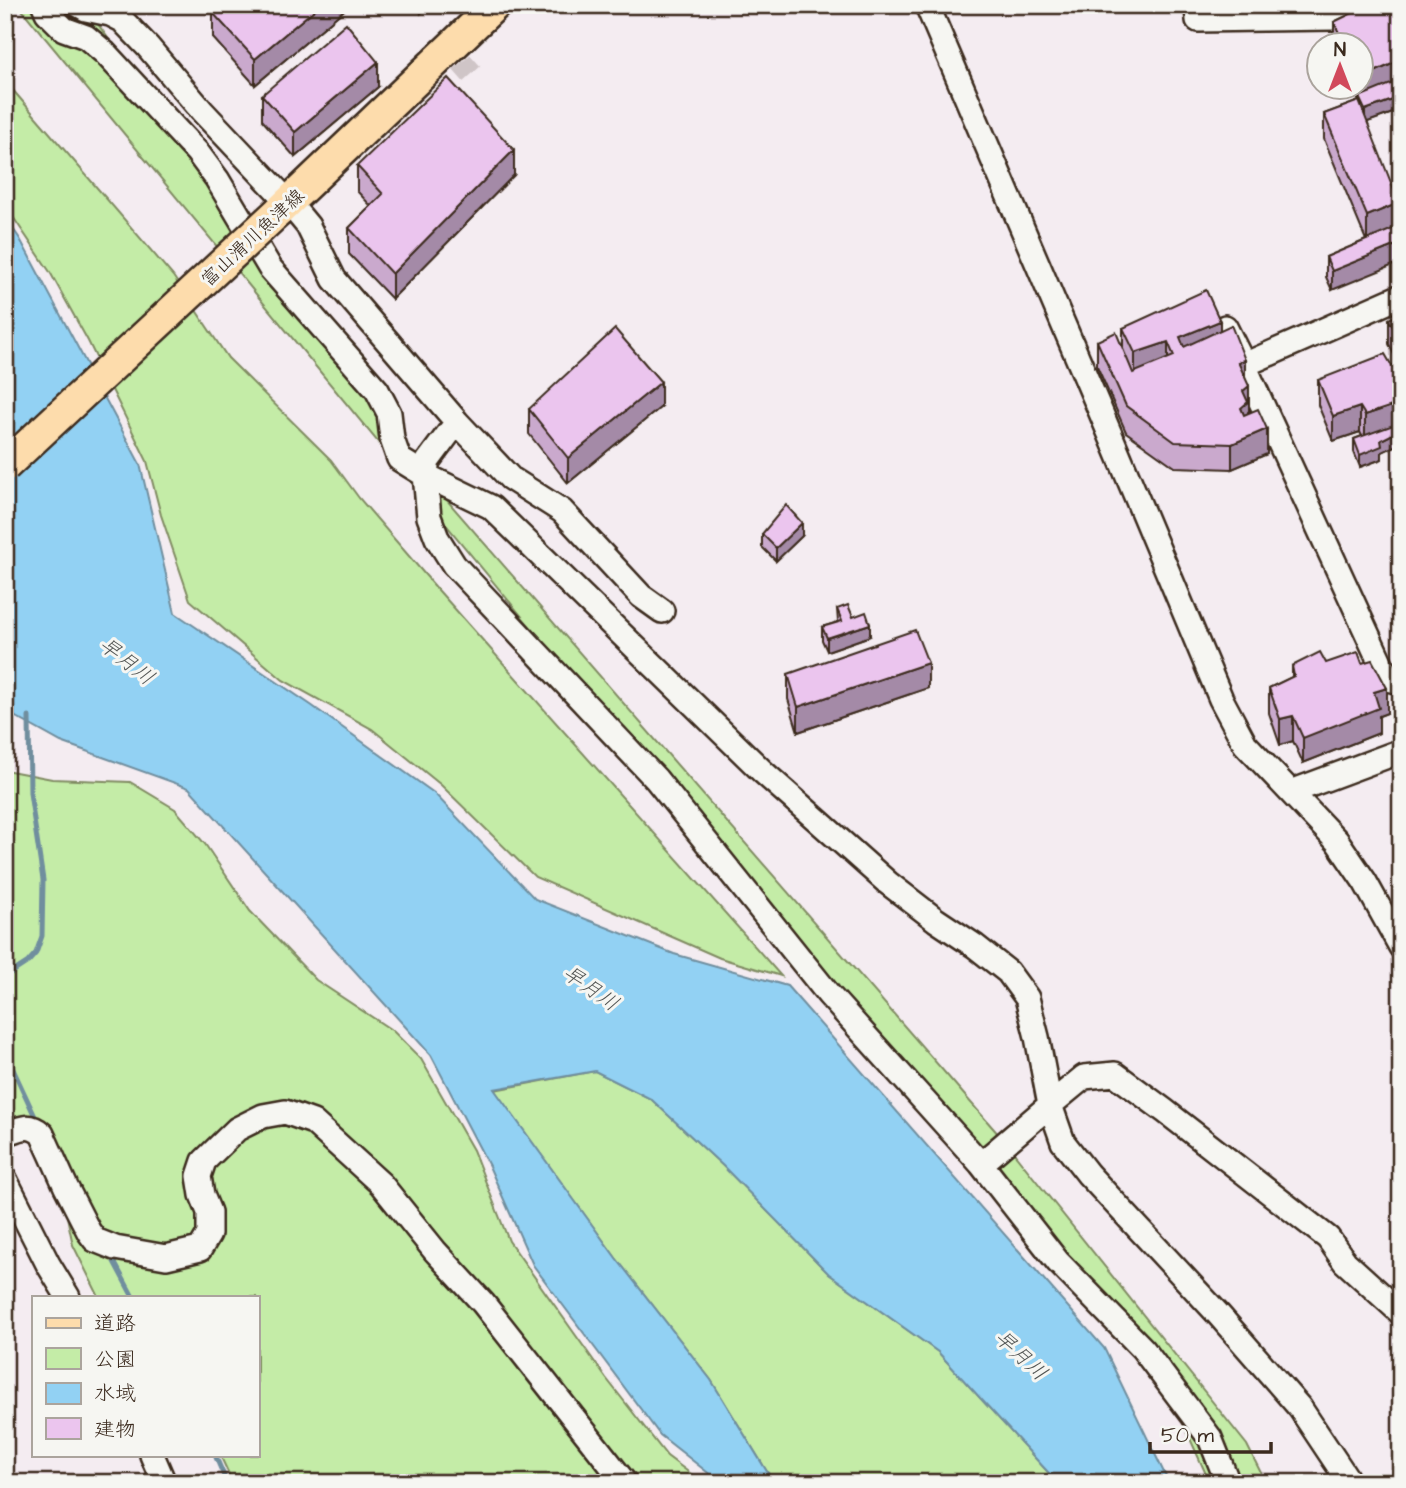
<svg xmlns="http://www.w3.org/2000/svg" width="1406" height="1488" font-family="'Architects Daughter','Klee One',sans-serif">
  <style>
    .green { fill: #c4eca7; stroke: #808b62; stroke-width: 2 }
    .water { fill: #92d1f3; stroke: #6f8e9e; stroke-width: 2 }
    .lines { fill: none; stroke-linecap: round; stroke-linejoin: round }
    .stream { stroke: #6f8e9e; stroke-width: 5 }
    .minor-tunnel { stroke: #cfc5c7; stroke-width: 23; stroke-dasharray: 23 11; stroke-linecap: butt }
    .minor-casing { stroke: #3b2a1e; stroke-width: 28 }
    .major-casing { stroke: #3b2a1e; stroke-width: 35 }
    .minor { stroke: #f6f6f2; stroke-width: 23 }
    .major { stroke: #fddcac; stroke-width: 30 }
    .major-bridge-casing { stroke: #3b2a1e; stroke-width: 35; stroke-linecap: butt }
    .major-bridge { stroke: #fddcac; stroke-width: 30 }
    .wall { fill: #caa9cd; stroke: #3b2a1e; stroke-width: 2 }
    .shaded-wall { fill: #a48aa7; stroke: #3b2a1e; stroke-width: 2 }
    .building { fill: #ebc5ee; stroke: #3b2a1e; stroke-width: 2 }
    .labels { text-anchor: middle; stroke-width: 6; stroke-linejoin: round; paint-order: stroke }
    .street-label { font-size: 19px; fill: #3b2a1e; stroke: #f6f6f2 }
    .water-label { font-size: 21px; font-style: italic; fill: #515453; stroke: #f6f6f2 }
  </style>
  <rect width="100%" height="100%" fill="#f4ecf1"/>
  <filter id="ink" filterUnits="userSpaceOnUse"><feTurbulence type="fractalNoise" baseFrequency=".0143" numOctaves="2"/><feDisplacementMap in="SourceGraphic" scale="14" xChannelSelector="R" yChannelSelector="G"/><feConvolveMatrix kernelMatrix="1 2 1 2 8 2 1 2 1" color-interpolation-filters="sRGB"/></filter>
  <g filter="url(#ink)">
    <!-- green -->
    <path class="green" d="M18,5H84L425,475L1006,1143L1247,1445L1266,1483H1210L1160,1372L672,799Z
      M5,81L173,276L228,358L331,460L359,498L439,591L781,976L720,958L535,877L441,785L372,729L283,680L190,600L161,515L147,461L88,341L50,272L5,205Z
      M5,770L52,779L130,782L175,809L205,844L250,911L316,980L393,1031L421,1059L473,1150L509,1241L606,1378L667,1456L703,1483H233L220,1455H257V1297H99L73,1245L48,1127L24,1118L7,1116L5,1112Z
      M595,1071L651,1099L723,1166L829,1274L938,1352L1058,1483H774L711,1380L616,1258L494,1090Z"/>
    <!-- water -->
    <path class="water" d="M5,217L20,239L140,464L175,613L311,705L434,793L535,899L674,954L787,986L1104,1348L1169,1483H1058L938,1352L829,1274L723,1166L651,1099L595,1071L494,1089L616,1258L711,1380L774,1483H721L660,1435L533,1265L489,1166L431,1055L189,788L61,742L5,711Z"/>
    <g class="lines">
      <!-- stream -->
      <path class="stream" d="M5,977L28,962L36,953L42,936L43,880L30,793L29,717
        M5,1052L38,1123
        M110,1254L133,1297
        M215,1455L227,1483"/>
      <!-- minor-tunnel -->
      <path class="minor-tunnel" d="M439,37L472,74"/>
      <defs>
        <path id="minor" d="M44,5L47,12L64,29L86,37L105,53L197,152L217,179L270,268L377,390L389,413L392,439L399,459L425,475L491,507L763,772L888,883L936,920L975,946L1008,972L1027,998L1037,1037L1050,1105L1063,1142L1088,1174L1218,1314L1300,1408L1346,1477L1347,1483
          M79,5L86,9L110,14L122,20L148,47L202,111L289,203L308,226L334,279L457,422L510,478L562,511L641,596L662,611
          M927,5L1099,408L1221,699L1245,744L1337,841L1365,882L1401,947
          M1197,5L1198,20L1334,18L1338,5
          M1225,327L1244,365L1401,296
          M1244,365L1388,679L1401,682
          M457,422L428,461L425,475L429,517L437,538L454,565L656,779L829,995L981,1164L1058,1262L1143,1349L1210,1438L1228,1483
          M1291,792L1401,751
          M5,1134C19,1129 29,1122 42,1134L66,1187L89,1232L95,1240L115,1248L166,1257L200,1249L209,1234V1212L202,1195L199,1176L204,1161L237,1129L263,1116L285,1112L313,1122L381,1184L435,1251L483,1303L625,1483
          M981,1164L1050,1105L1084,1077L1115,1074L1165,1111L1328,1238L1345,1262L1401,1313
          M5,1179L48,1264L68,1297
          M152,1455L164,1483"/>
        <path id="major" d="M278,212L495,5"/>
      </defs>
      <!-- minor casing -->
      <use href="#minor" class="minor-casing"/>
      <!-- major casing -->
      <use href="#major" class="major-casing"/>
      <!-- minor -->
      <use href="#minor" class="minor"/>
      <!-- major -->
      <use href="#major" class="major"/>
      <defs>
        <path id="major-bridge" d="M5,466L278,212"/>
      </defs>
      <!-- major-bridge casing -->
      <use href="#major-bridge" class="major-bridge-casing"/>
      <!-- major-bridge -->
      <use href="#major-bridge" class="major-bridge"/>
    </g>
    <!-- wall -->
    <path class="wall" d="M210,5H350L255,85L213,38V13L215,11Z
      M414,5H430L421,13Z
      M1359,5H1401V85L1400,86L1401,110L1367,122L1399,229L1396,230L1332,290L1326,277V257L1366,240L1324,139V114L1359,101L1352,88H1361V46H1334V22L1361,9Z
      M378,87L295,157L262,120V95Z
      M357,166L514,175L392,299L349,254V228L371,206L357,191Z
      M1401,314V443L1382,452V459L1360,467L1354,452V439L1362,436L1360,432L1333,441L1318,405V380L1392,366L1398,363L1389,344V319Z
      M1123,328L1220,330L1245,377L1249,411L1248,413L1267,454L1232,469L1175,467L1126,432L1097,366V341L1123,350Z
      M661,407L568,483L529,434V409Z
      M762,534L802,536L776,561L762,547Z
      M837,609L853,617L870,636L827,651L822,640V627L838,622Z
      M1326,663H1362L1387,713L1379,716V733L1303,763L1293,741L1280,745L1269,713V688L1292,677V666Z
      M788,674L928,688L798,732L788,699Z"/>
    <!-- shaded-wall -->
    <path class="shaded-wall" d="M320,5H350L255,85V59Z
      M421,5H430L421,13Z
      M1401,60V85L1362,103L1360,98L1361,78Z
      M378,62V87L295,157V132Z
      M1401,97V110L1365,123V110Z
      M514,150V175L392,299V274Z
      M1399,203V229L1367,241V216Z
      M1401,243V262L1332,290V271Z
      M1220,321V346L1180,362V337Z
      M1168,342V367L1135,379V353Z
      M1245,360V385L1238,362Z
      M1401,377V402L1396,379Z
      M661,382V407L568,483V458Z
      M1249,386V411L1248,412V427L1241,408L1243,391Z
      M1401,403V428L1365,440V415Z
      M1360,407V432L1333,441V416Z
      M1267,429V454L1232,469V444Z
      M1401,430V443L1382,452V459L1360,467V455L1381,440Z
      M802,523V536L776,561V548Z
      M870,624V636L827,651V638Z
      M928,663V688L798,732V707Z
      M1387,688V713L1379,716V733L1303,763V738L1374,692Z
      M1293,716V741L1280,745V719Z"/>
    <!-- building -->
    <path class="building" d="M223,5H320L255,59L213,13Z
      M1369,5H1401V60L1361,78V46H1345L1334,22Z
      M346,23L378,62L295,132L262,95Z
      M448,78L514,150L392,274L349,228L383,194L357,166Z
      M1398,81L1401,89V97L1365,110L1359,97Z
      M1359,101L1399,203L1367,216L1324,114Z
      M1395,228L1401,240V243L1332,271L1326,257Z
      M1206,290L1220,321L1180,337L1184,347L1231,325L1245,360L1238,362L1249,386L1243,391L1248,402L1241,408L1244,415L1258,409L1267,429L1232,444L1175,442L1126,406L1097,341L1116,332L1133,373L1174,356L1168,342L1135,353L1123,328Z
      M1401,314V344L1389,319Z
      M615,329L661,382L568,458L529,409Z
      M1385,354L1392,366L1401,362V377L1396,379L1401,394V403L1365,415L1360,407L1333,416L1318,380Z
      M1399,423L1401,430L1381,440L1382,446L1360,455L1354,439Z
      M786,505L802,523L776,548L762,534Z
      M848,605L853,617L866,612L870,624L827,638L822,627L842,621L837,609Z
      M915,630L928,663L798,707L788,674Z
      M1320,652L1326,663L1358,652L1362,663L1372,660L1387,688L1374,692L1379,708L1303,738L1293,716L1280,719L1269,688L1294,676L1292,666Z"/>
  </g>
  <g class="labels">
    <!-- street labels -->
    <g class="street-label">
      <text transform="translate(252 237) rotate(-43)" y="7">富山滑川魚津線</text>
    </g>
    <!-- water labels -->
    <g class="water-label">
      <text transform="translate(127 661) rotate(38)" y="7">早月川</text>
      <text transform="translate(591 988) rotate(35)" y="7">早月川</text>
      <text transform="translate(1021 1355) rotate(43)" y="7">早月川</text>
    </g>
  </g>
  <!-- margin -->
  <rect width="1406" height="1488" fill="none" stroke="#f6f6f2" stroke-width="28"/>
  <rect x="14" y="14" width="1378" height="1460" fill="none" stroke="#3b2a1e" stroke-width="2.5" filter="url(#ink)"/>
  <!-- legend -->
  <rect x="32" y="1296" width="228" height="161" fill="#f6f6f2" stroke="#aba49d" stroke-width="2"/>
  <rect x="46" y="1318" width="35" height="10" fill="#fddcac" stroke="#aba49d" stroke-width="2"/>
  <text x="94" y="1330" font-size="21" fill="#3b2a1e">道路</text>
  <rect x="46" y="1348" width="35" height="21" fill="#c4eca7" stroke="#aba49d" stroke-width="2"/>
  <text x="94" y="1366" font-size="21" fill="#3b2a1e">公園</text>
  <rect x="46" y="1383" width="35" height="21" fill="#92d1f3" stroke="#aba49d" stroke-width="2"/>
  <text x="94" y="1400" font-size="21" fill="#3b2a1e">水域</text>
  <rect x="46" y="1418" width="35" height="21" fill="#ebc5ee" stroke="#aba49d" stroke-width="2"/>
  <text x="94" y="1436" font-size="21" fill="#3b2a1e">建物</text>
  <!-- north arrow -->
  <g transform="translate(1340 66)"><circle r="33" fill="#f6f6f2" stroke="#aba49d" stroke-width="2"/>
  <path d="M0-5L12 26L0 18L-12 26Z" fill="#d1495b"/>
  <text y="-10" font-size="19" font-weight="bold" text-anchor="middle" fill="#3b2a1e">N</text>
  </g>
  <!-- scale -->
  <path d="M1150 1442v10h121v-10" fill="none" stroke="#3b2a1e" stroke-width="3.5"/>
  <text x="1161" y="1442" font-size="21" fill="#3b2a1e" stroke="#f6f6f2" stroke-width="5" paint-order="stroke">50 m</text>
</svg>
